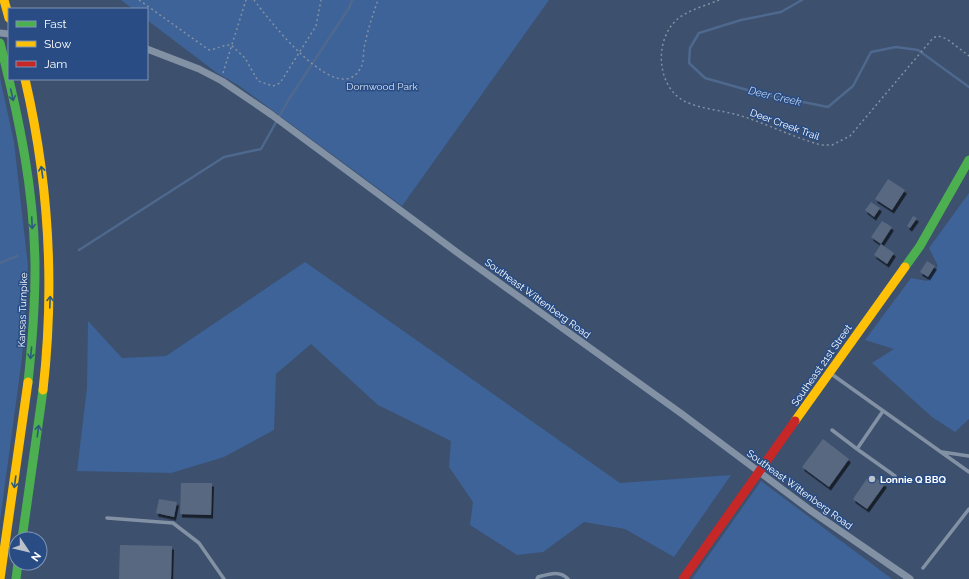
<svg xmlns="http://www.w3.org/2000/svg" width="969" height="579" font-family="Raleway,sans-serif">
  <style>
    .green { fill: #3d6398 }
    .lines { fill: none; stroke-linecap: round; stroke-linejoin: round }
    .stream { stroke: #4e688e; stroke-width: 2.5 }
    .building { fill: #586880; filter: url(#shadow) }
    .path { stroke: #8391a4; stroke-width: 1.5; stroke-dasharray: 2 3; stroke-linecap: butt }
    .lane { stroke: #8391a4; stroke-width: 3.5 }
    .street { stroke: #8391a4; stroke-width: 7 }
    .fast { stroke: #4caf50; stroke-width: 9 }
    .slow { stroke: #ffc107; stroke-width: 9 }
    .jam { stroke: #c62828; stroke-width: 9 }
    .oneway { stroke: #2d5b7b }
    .poi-dot { fill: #bbc2cc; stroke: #284c83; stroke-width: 1.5 }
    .labels { text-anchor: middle; stroke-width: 3; stroke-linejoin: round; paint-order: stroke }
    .park-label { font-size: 10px; fill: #d5e2f5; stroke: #284c83 }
    .street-label { font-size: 10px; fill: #fff; stroke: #284c83 }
    .poi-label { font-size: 10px; font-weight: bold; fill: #fff; stroke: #284c83; text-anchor: start }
    .water-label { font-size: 11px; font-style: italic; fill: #bdd2ee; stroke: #284c83 }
  </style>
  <defs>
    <filter id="shadow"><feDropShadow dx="2" dy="3.5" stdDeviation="0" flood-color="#0009"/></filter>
  </defs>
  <rect width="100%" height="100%" fill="#3d506e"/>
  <!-- green -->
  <path class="green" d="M121,0H549L402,206L238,85L217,73L147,20V9H133Z
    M0,78L14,142L28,266L22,358L0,521Z
    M969,193V419L955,432L932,417L872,363L894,349L865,340L911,278L927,281L938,266L929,248Z
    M305,262L620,483L731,475L674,557L625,529L584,522L543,552L517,555L470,525L473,502L449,467L451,441L378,405L311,344L276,374L274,430L224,457L171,473L77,471L87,388L88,321L122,358L166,356Z
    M761,481L892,579H692Z"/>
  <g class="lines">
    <!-- stream -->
    <path class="stream" d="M802,0L781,12L741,20L699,33L690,48L689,63L705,78L758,93L828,107L853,86L871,52L896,47L918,50L969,87
      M79,250L224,157L261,149L289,99L349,8L352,0
      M0,263L17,256"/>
  </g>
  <!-- building -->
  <path class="building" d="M888,179L905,190L892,210L875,199Z
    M871,202L880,208L874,217L865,210Z
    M913,216L917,218L910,228L907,226Z
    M882,221L892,227L881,244L894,253L887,264L874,255L881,244L871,237Z
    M927,261L935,266L928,277L920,272Z
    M823,439L849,459L829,487L802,467Z
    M870,474L885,484L867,509L853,499Z
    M181,483H212L211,515L180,514Z
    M159,499L177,502L174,517L156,513Z
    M120,545L172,546L171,579H119Z"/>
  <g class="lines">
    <!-- path -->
    <path class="path" d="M139,0L209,50C217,49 222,45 231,45L245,58L258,81L273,86L280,83L316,26L321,0
      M254,0C267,17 341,115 362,65C364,59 363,50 365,44C368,29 373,14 378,0
      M719,0C707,5 692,9 680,17C654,36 655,85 684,101C700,109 721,110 738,115C766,123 792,137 821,145H832L850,136L933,38L938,36L947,39L969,56
      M223,73L246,0"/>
    <!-- lane -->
    <path class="lane" d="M830,373L969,472
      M832,430L857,449L883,411
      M857,449L895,476
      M942,452L969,456
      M107,518L173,523L199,543L224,579
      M923,568L969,509
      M537,579L538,577C549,574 560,570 568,579"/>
    <!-- street -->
    <path class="street" d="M0,33L9,34
      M147,49L199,69L222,81L272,115L462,256L682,414L810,510L910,579"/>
    <!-- fast -->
    <path class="fast" d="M0,43C19,117 35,193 35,270C35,308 32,345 28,382
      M905,267L920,246L969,160
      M22,539L43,390
      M16,579L18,563"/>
    <!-- slow -->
    <path class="slow" d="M4,0L9,18
      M25,79C49,182 55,284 43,390
      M795,421L905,267
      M0,579L28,382"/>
    <!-- jam -->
    <path class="jam" d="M683,579L795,421"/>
  </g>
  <!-- one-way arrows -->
  <defs><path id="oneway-shaft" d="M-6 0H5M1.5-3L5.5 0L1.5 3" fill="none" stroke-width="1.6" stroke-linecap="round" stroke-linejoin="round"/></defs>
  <g class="oneway">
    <use href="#oneway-shaft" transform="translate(12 95) rotate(77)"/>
    <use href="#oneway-shaft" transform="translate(42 172) rotate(-98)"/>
    <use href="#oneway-shaft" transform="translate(32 223) rotate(87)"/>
    <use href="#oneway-shaft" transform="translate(50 302) rotate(-88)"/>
    <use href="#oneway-shaft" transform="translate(31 353) rotate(96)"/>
    <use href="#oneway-shaft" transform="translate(38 431) rotate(-82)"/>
    <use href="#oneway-shaft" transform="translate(15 482) rotate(98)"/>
  </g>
  <!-- markers -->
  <circle class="poi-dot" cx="872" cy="479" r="4"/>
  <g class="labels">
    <!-- park labels -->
    <g class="park-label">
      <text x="382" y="90">Dornwood Park</text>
    </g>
    <!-- street labels -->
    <g class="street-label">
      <text transform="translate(785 124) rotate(20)" y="4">Deer Creek Trail</text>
      <text transform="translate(538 298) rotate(36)" y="4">Southeast Wittenberg Road</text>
      <text transform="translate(22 310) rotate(-88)" y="4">Kansas Turnpike</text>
      <text transform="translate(821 365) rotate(-55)" y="4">Southeast 21st Street</text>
      <text transform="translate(800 489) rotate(36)" y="4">Southeast Wittenberg Road</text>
    </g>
    <!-- poi labels -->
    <g class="poi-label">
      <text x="880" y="483">Lonnie Q BBQ</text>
    </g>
    <!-- water labels -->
    <g class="water-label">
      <text transform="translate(775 96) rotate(13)" y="4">Deer Creek</text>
    </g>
  </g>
  <!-- legend -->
  <rect x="8" y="8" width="140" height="72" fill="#284c83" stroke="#7e94b5"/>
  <rect x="16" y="21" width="20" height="6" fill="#4caf50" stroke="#7e94b5"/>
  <text x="44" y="28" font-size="12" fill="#ffffff">Fast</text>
  <rect x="16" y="41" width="20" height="6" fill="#ffc107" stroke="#7e94b5"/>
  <text x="44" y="48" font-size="12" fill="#ffffff">Slow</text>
  <rect x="16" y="61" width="20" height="6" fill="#c62828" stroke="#7e94b5"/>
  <text x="44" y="68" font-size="12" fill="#ffffff">Jam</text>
  <!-- north arrow -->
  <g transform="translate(28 551) rotate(125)"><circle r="19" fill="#284c83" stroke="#7e94b5"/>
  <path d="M0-3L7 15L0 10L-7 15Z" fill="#bbc2cc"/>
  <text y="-6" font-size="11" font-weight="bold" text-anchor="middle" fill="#ffffff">N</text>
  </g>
</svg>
